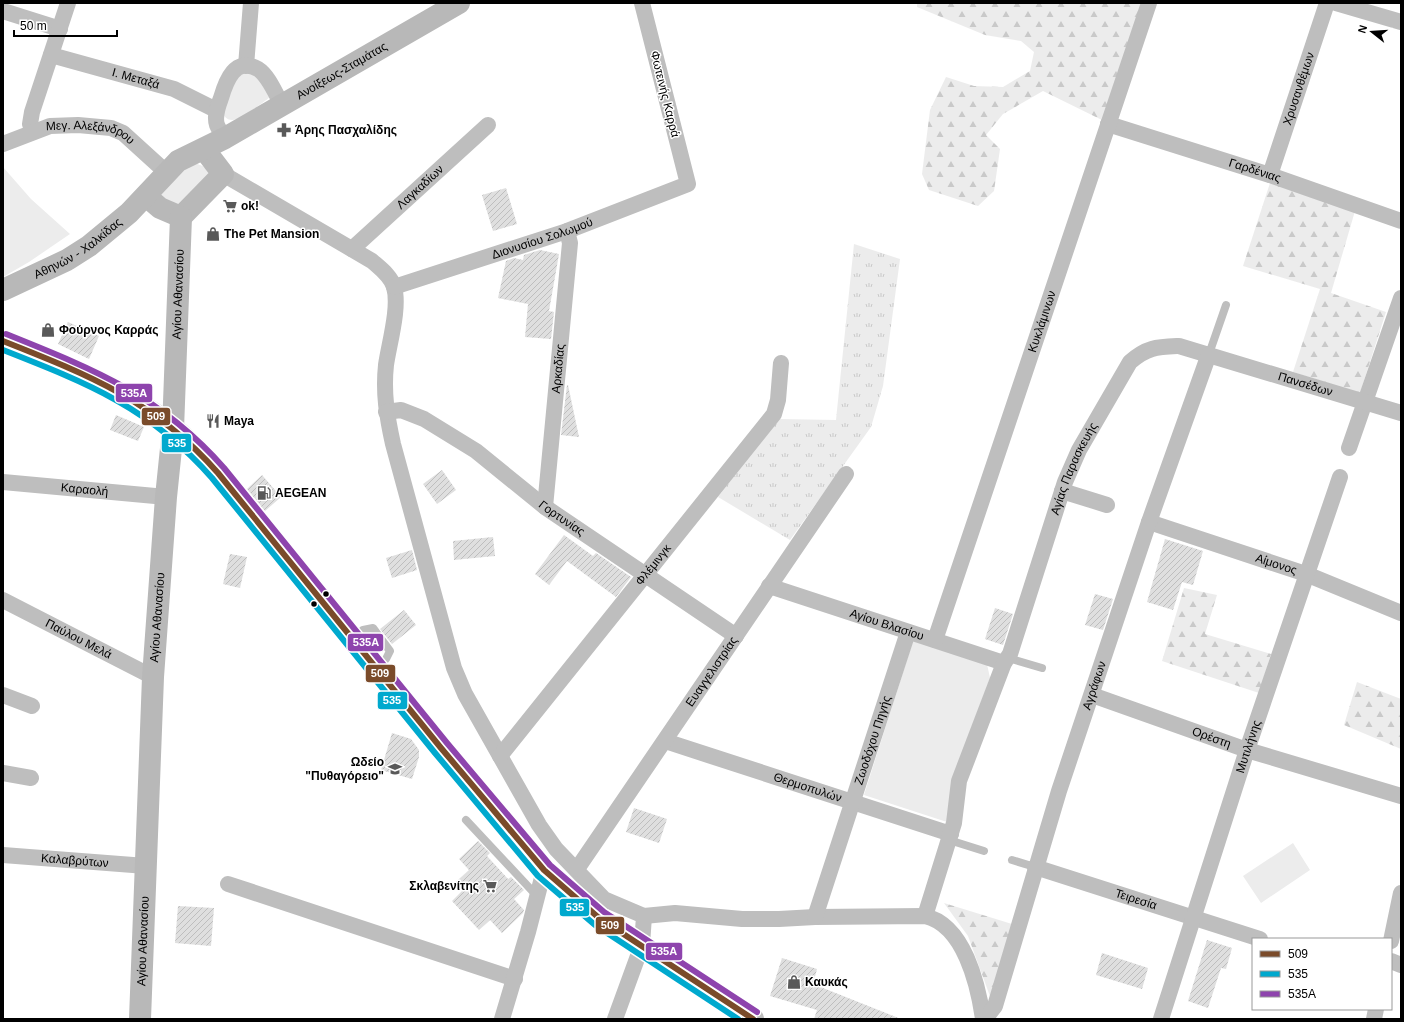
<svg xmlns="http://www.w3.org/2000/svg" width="1404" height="1022" font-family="Helvetica,sans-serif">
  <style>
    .grass { fill: url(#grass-tufts) }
    .forest { fill: url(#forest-firs) }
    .park { fill: #ececec }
    .building { fill: url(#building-hatch) }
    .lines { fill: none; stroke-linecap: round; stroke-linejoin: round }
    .lane { stroke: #bebebe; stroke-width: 8 }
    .street { stroke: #bebebe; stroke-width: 16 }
    .secondary { stroke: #b8b8b8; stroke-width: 22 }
    .primary { stroke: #bebebe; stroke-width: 22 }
    .bus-1-casing { stroke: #fff; stroke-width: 9 }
    .bus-2-casing { stroke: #fff; stroke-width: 9 }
    .bus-3-casing { stroke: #fff; stroke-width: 9 }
    .bus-1 { stroke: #7a4b2a; stroke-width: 6 }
    .bus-2 { stroke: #00a9ce; stroke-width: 6 }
    .bus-3 { stroke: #8e44ad; stroke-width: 6 }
    .bus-dot { fill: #000; stroke: #fff; stroke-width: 1.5 }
    .labels { text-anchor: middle; stroke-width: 3; stroke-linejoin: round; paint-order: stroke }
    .street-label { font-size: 12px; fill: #000; stroke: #fff }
    .poi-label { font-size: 12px; font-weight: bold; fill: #000; stroke: #fff; text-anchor: start }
    .line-badge { stroke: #fff; stroke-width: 1.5 }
    .badge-label { font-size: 11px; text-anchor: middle; font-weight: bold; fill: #fff }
  </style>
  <defs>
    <pattern id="grass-tufts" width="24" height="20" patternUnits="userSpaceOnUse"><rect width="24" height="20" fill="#ececec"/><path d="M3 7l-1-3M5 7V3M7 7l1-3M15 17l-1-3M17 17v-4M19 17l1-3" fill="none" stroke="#c9c9c9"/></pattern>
    <pattern id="forest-firs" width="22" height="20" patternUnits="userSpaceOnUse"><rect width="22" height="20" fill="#ececec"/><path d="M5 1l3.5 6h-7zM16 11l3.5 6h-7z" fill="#c9c9c9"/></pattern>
    <pattern id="building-hatch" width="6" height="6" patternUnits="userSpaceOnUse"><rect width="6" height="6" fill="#dfdfdf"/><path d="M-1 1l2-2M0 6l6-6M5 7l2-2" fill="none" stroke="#bebebe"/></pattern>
  </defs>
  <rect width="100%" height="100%" fill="#fff"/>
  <!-- grass -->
  <path class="grass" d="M854,244L900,259L883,386L871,427L790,540L718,497L778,419L836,420Z"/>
  <!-- forest -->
  <path class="forest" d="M917,3H1145L1104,121L1043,91L1003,114L986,135L1000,149L994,191L978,206L929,190L922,174L930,110L946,77L974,86L1003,87L1030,71L1034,52L1021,41L985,35L917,7Z
    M1270,183L1355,211L1331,293L1386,312L1360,393L1293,372L1320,289L1243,266Z
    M1184,588L1217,595L1205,634L1271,654L1259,693L1162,661Z
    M1357,682L1401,699V749L1344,725Z
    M944,903L1012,924L991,999L968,936Z"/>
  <!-- park -->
  <path class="park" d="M244,73L258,76L270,97C264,102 240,120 232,120C227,120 225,117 222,113L236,77Z
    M195,163L205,167L209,174L182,205L172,207L156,190L176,168Z
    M3,167L31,199L70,234L29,262L3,277Z
    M913,641L987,664L990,678L957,766L947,822L864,795Z
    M1293,843L1310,870L1261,903L1243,876Z"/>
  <!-- building -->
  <path class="building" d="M506,188L517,224L493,231L482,195Z
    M540,250L559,254L549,311L554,312L551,339L525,337L528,304L498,298L506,261L514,258L523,260L524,255Z
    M68,322L99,336L89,359L58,344Z
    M567,385H568L579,437L561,435Z
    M116,415L144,427L138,441L110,430Z
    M442,470L456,490L437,504L423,484Z
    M262,475L281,497L265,511L247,489Z
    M564,535L593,556L596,553L631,577L616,597L567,561L549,585L535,574Z
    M493,537L495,556L454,560L453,541Z
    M1165,539L1203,551L1193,585L1182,582L1173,610L1147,602Z
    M412,550L417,570L392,578L386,558Z
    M230,554L247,557L240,588L223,584Z
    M1095,594L1113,599L1103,630L1085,625Z
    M995,608L1013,614L1003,645L985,639Z
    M404,610L416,625L392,644L380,629Z
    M392,733L411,739L419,750V757L412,779L381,770Z
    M634,808L667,819L659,843L626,832Z
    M478,841L490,853L487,856L508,879L511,877L524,890L514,899L524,910L523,913L502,933L490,920L479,930L452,901L463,890L456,882L469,870L459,859Z
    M178,906L214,908L211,946L175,943Z
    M1207,940L1232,948L1226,969L1221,968L1208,1008L1188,1001Z
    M1102,953L1148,968L1142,989L1096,975Z
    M782,958L817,969L813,984L901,1019H814L817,1010L770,996Z"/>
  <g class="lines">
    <!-- lane -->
    <path class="lane" d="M1209,354L1226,305
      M363,630L373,628L390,651L386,659
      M1008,658L1042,668
      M466,820L537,896
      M949,840L984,851
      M1012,860L1035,867"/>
    <!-- street -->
    <g class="street">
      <path d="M1336,3L1401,22"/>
      <path d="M3,11L60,29"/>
      <path id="s1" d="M51,55L174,89L216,110"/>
      <path d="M246,66L251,3"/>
      <path id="s2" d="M1108,124L1270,175L1401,221"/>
      <path d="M33,132L30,124L32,112L68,3"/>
      <path d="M225,138C222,134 219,130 217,125C214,116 218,106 221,98C226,81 235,56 258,69C269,76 276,95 282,105"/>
      <path id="s3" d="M3,144L50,126L78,125L111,128L123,133L167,173"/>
      <path d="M223,174L372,261C380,268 391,276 394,287C400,307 389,344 386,365C383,393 387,417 393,444L454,668L465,694L539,825L556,849L604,899L644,916L642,945L615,1019"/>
      <path id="s4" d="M1270,175L1327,3"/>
      <path id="s5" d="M352,249L488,125"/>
      <path id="s6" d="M394,287L567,231L688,184L642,3"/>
      <path id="s7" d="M386,412L401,410L424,419L476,451L545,507L736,636"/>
      <path d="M1349,448L1401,298"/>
      <path id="s8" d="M3,482L166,497"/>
      <path d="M1062,491L1107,505"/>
      <path id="s9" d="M545,507L570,243L567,231"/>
      <path id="s10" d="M1149,522L1306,574L1401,613"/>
      <path id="s11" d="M769,586L1004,663"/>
      <path id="s12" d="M3,600L153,677"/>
      <path id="s13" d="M935,640L1149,3"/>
      <path d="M3,695L32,706"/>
      <path id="s14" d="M1092,695L1247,750L1401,796"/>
      <path id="s15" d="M665,741L951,834"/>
      <path id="s16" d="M500,756L774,414L778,400L781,363"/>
      <path d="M3,773L31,778"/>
      <path id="s17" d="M3,855L146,866"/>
      <path id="s18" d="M1035,867L1260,939"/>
      <path id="s19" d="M577,869L846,474"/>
      <path d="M228,884L515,979"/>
      <path d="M644,916L675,913L742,919H779L815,917L925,916C964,925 978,984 983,1019"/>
      <path id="s20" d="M925,916L954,823L959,781L1004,663L1010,654L1065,482L1079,450L1130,362C1147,347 1157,347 1179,346L1401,413"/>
      <path id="s21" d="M815,917L908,632"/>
      <path d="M1391,941L1401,893"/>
      <path d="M1391,961L1401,965"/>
      <path d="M502,1019L528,932L544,870"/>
      <path id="s22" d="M985,1019L995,1006L1059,791L1149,522L1209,354"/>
      <path id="s23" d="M1161,1019L1247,750L1340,477"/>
      <path d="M1374,1019L1376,1009"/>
    </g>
    <!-- secondary -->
    <g class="secondary">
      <path d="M146,196L160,208L181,217L223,174L204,149"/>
      <path id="s24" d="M3,290L67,260L89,246L129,213L178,161L225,138L459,3"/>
      <path id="s25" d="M140,1019L153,677L166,497L173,429L181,217"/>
    </g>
    <!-- primary -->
    <path class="primary" d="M3,341C55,362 110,382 156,415C179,431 200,452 218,473L441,748L544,870L566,891L599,918L753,1019"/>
    <defs>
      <path id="bus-1" d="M3,341C89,375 155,401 218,473L441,748L544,870L599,918L753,1019"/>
      <path id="bus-2" d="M3,350C87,383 151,408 212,478L435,753L538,876L595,925L738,1019"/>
      <path id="bus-3" d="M6,334C93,369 160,395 224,468L447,743L550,865L604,912L757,1012"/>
    </defs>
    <!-- bus-1 casing -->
    <use href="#bus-1" class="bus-1-casing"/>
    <!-- bus-2 casing -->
    <use href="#bus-2" class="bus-2-casing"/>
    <!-- bus-3 casing -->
    <use href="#bus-3" class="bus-3-casing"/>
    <!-- bus-1 -->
    <use href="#bus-1" class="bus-1"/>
    <!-- bus-2 -->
    <use href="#bus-2" class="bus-2"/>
    <!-- bus-3 -->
    <use href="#bus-3" class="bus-3"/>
  </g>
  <!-- icons -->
  <defs>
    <symbol id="pharmacy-bare" viewBox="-9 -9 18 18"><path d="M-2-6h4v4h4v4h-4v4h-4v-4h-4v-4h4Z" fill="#595959" stroke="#fff" stroke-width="2.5" paint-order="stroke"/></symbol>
    <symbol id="supermarket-bare" viewBox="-9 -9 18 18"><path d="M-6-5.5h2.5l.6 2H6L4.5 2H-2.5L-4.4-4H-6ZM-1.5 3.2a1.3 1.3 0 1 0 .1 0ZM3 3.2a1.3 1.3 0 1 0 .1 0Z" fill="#595959" stroke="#fff" stroke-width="2.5" paint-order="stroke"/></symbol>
    <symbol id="shop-bare" viewBox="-9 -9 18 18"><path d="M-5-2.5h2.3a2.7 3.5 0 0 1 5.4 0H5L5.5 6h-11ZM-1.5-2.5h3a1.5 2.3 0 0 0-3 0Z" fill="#595959" stroke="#fff" stroke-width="2.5" paint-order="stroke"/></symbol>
    <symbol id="restaurant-bare" viewBox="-9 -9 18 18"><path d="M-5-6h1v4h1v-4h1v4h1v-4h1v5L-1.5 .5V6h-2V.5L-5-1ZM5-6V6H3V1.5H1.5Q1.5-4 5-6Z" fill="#595959" stroke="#fff" stroke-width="2.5" paint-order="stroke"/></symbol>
    <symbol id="fuel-bare" viewBox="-9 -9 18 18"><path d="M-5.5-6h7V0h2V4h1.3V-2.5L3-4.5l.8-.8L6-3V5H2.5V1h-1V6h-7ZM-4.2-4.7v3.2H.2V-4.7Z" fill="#595959" stroke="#fff" stroke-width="2.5" paint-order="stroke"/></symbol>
    <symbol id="school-bare" viewBox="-9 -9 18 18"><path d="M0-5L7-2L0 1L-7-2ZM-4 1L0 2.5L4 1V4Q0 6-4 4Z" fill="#595959" stroke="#fff" stroke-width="2.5" paint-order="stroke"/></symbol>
  </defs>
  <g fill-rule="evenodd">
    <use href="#pharmacy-bare" x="274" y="120" width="20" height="20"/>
    <use href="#supermarket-bare" x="220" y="196" width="20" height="20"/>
    <use href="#shop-bare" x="203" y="224" width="20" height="20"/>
    <use href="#shop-bare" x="38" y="320" width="20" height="20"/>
    <use href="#restaurant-bare" x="203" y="411" width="20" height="20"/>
    <use href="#fuel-bare" x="254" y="483" width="20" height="20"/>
    <use href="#school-bare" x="385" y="759" width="20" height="20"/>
    <use href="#supermarket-bare" x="480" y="876" width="20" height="20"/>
    <use href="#shop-bare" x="784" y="972" width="20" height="20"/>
  </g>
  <!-- markers -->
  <g class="bus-dot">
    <circle cx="326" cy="594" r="3.5"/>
    <circle cx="314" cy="604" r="3.5"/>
  </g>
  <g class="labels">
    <!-- street labels -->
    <g class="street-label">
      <text dy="4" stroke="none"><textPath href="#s24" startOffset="407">Ανοίξεως-Σταμάτας</textPath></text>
      <text dy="4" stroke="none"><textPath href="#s1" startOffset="88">Ι. Μεταξά</textPath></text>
      <text dy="4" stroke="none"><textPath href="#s4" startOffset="91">Χρυσανθέμων</textPath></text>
      <text transform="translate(665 94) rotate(76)" y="4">Φωτεινής Καρρά</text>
      <text dy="4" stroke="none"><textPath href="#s3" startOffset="92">Μεγ. Αλεξάνδρου</textPath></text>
      <text dy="4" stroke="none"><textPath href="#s2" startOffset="154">Γαρδένιας</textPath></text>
      <text dy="4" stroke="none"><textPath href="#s5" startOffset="92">Λαγκαδίων</textPath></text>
      <text dy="4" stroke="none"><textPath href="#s6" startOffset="156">Διονυσίου Σολωμού</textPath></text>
      <text dy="4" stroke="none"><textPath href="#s24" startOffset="86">Αθηνών - Χαλκίδας</textPath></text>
      <text dy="4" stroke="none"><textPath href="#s25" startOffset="726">Αγίου Αθανασίου</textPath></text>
      <text dy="4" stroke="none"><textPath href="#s13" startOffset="336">Κυκλάμινων</textPath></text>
      <text dy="4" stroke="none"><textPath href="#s9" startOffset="139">Αρκαδίας</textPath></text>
      <text dy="4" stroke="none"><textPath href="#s20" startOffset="779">Πανσέδων</textPath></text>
      <text dy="4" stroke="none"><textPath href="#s20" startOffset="473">Αγίας Παρασκευής</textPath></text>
      <text dy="4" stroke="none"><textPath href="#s8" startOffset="82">Καραολή</textPath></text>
      <text dy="4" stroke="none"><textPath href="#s7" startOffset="210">Γορτυνίας</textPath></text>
      <text dy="4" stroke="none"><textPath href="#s10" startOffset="134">Αίμονος</textPath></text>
      <text dy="4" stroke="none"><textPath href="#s16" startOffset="245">Φλέμινγκ</textPath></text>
      <text dy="4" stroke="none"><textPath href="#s25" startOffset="402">Αγίου Αθανασίου</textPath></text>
      <text dy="4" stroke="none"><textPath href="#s11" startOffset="124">Αγίου Βλασίου</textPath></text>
      <text dy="4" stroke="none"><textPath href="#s12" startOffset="85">Παύλου Μελά</textPath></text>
      <text dy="4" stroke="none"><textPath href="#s19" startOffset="239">Ευαγγελιστρίας</textPath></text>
      <text dy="4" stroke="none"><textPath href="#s22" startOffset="352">Αγράφων</textPath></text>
      <text dy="4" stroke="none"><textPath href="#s14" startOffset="127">Ορέστη</textPath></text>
      <text dy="4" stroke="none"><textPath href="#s21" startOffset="186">Ζωοδόχου Πηγής</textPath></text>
      <text dy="4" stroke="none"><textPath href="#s23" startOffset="286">Μυτιλήνης</textPath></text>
      <text dy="4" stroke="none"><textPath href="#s15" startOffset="150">Θερμοπυλών</textPath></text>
      <text dy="4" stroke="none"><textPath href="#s17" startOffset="72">Καλαβρύτων</textPath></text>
      <text dy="4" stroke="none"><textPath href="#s18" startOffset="106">Τειρεσία</textPath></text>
      <text dy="4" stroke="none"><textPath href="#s25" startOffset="78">Αγίου Αθανασίου</textPath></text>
    </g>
    <!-- poi labels -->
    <g class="poi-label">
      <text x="295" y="134">Άρης Πασχαλίδης</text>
      <text x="241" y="210">ok!</text>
      <text x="224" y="238">The Pet Mansion</text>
      <text x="59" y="334">Φούρνος Καρράς</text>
      <text x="224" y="425">Maya</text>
      <text x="275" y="497">AEGEAN</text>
      <text x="384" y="766" text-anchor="end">Ωδείο<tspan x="384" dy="14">"Πυθαγόρειο"</tspan></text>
      <text x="479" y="890" text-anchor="end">Σκλαβενίτης</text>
      <text x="805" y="986">Καυκάς</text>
    </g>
  </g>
  <g class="line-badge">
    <rect x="115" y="383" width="38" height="20" rx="4" fill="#8e44ad"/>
    <rect x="141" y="407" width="30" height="19" rx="4" fill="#7a4b2a"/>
    <rect x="161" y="433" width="31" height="20" rx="4" fill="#00a9ce"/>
    <rect x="347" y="633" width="37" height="19" rx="4" fill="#8e44ad"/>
    <rect x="365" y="664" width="31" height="19" rx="4" fill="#7a4b2a"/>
    <rect x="377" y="691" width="31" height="19" rx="4" fill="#00a9ce"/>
    <rect x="559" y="898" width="31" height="19" rx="4" fill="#00a9ce"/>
    <rect x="595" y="916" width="30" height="19" rx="4" fill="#7a4b2a"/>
    <rect x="645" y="942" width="38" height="19" rx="4" fill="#8e44ad"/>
  </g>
  <g class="badge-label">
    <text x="134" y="397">535A</text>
    <text x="156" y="420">509</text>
    <text x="177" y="447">535</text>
    <text x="366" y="646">535A</text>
    <text x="380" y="677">509</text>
    <text x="392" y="704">535</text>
    <text x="575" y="911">535</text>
    <text x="610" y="929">509</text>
    <text x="664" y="955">535A</text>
  </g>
  <!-- border -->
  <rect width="1404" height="1022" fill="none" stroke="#000000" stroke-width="8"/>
  <!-- legend -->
  <rect x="1252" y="938" width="140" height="72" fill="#ffffff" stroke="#999999"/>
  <rect x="1260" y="951" width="20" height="6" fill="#7a4b2a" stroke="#999999"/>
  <text x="1288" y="958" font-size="12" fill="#000000">509</text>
  <rect x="1260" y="971" width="20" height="6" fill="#00a9ce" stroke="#999999"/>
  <text x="1288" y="978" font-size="12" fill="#000000">535</text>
  <rect x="1260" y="991" width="20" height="6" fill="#8e44ad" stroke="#999999"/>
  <text x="1288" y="998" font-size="12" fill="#000000">535A</text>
  <!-- north arrow -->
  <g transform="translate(1372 32) rotate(287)" stroke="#ffffff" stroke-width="3" paint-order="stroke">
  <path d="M0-3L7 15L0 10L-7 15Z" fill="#000000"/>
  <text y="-6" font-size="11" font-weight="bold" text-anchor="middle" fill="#000000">N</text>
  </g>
  <!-- scale -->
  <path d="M14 30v6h103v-6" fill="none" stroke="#000000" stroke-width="2"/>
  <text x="20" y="30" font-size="12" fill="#000000" stroke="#ffffff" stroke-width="3" paint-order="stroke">50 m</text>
</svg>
